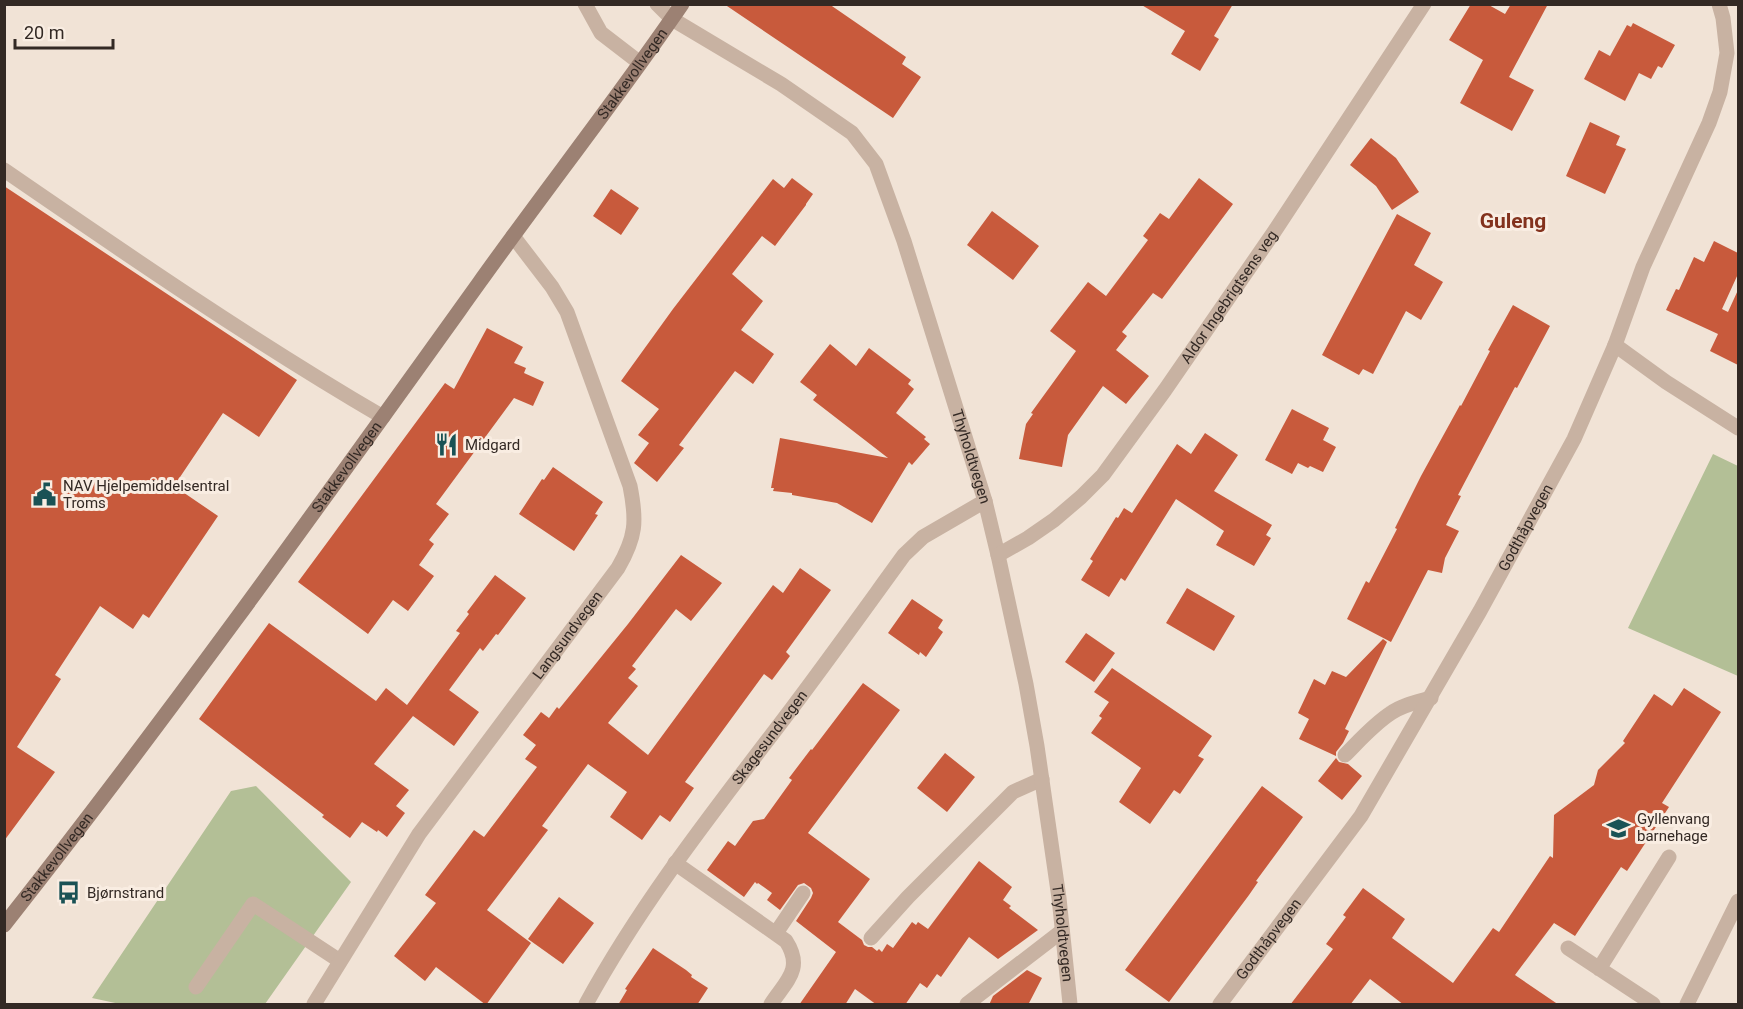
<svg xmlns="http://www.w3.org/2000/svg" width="1743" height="1009" font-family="Roboto,sans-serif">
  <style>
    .park { fill: #b3bf96 }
    .building { fill: #c85a3c }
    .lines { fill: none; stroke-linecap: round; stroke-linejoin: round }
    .lane { stroke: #c8b2a2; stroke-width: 15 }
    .street { stroke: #c8b2a2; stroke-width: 15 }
    .secondary { stroke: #9c8173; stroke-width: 15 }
    .labels { text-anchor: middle; stroke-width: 6; stroke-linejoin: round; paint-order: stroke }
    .street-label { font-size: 15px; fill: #332924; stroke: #f9ede2 }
    .poi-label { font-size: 15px; fill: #332924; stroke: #f9ede2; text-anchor: start }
    .district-label { font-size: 21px; font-weight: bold; fill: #83321d; stroke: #f9ede2 }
  </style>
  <rect width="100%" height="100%" fill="#f1e3d6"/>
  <!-- park -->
  <path class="park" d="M1713,454L1738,466V676L1628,628Z
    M256,786L351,882L265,1004H120L92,998L231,791Z"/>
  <!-- building -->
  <path class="building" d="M724,4H829L906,57L902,64L921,77L893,118Z
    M1140,4H1233L1214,36L1219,39L1200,71L1171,54L1185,31Z
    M1471,4H1487L1505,14L1511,4H1548L1509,77L1534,90L1512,131L1460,103L1483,60L1449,40Z
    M1633,23L1675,45L1662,68L1658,66L1651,79L1639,73L1625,101L1584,79L1599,50L1610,56L1627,25L1631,27Z
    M1590,122L1620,136L1616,145L1626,149L1605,194L1566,176Z
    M1371,138L1396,158L1419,192L1392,210L1376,186L1350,165Z
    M792,178L813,194L806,204V205L775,246L762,236L732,274L763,301L741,330L774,354L753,384L735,371L679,445L684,448L657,482L634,463L649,443L638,435L659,409L621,381L673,309L773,179L784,188Z
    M1199,178L1233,204L1162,299L1153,293L1122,332L1127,336L1116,350L1149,376L1126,404L1103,386L1068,435L1062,467L1019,459L1026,424L1033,414L1031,413L1076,351L1050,331L1088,282L1106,296L1148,240L1143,236L1160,213L1169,219Z
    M4,186L297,380L259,437L223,413L174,486L218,516L149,618L143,614L133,629L100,606L55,675L61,679L17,747L55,772L4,841Z
    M611,189L639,208L621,235L593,216Z
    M992,211L1039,246L1013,280L967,245Z
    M1397,214L1431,233L1414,265L1443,282L1421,320L1406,311L1373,374L1363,369L1359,375L1322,355Z
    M1714,241L1738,253V274L1722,309L1728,312L1738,290V365L1710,351L1718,334L1666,310L1676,289L1679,290L1694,257L1704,262Z
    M1513,305L1550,326L1517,388L1515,387L1458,495L1461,496L1446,525L1459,531L1445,558L1442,573L1428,570L1391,642L1347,619L1366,581L1369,583L1397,529L1395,528L1421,476L1460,405L1461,406L1490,351L1488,350Z
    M487,328L523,347L514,363L526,368L524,373L544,382L533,406L514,398L436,504L449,514L429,540L434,544L419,565L434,576L408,611L393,600L368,634L298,582L445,383L454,389Z
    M830,344L856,366L869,348L911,380L908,384L914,389L896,413L926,437L924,439L930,444L912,465L909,462L872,523L837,503L792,495V493L773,491L774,488H771L780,438L888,458L813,400L817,395L800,382Z
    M1292,409L1329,428L1323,440L1336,447L1323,472L1310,466L1308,468L1298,463L1292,474L1265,460Z
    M1205,433L1238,455L1214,491L1272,525L1266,535L1271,538L1254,566L1216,545L1224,531L1176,499L1125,581L1121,578L1109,597L1081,580L1093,561L1090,559L1116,517L1118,518L1124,508L1132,513L1177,444L1191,454Z
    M553,467L603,502L595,514L598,515L574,551L519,514L542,479L544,480Z
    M681,555L722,583L691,621L676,609L632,666L636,669L628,678L638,686L608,723L648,755L773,585L783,593L800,568L831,590L786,652L790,656L772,680L764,674L685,782L694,788L670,822L660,815L642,840L610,817L627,792L588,764L542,826L548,830L487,910L531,943L486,1005L436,967L425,981L394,956L436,903L425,895L474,830L484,837L537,767L525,759L536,745L523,735L541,712L549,718L557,707L559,709L628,624Z
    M495,575L526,598L498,635L496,634L483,651L480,648L449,690L479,712L454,746L413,716L374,764L409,790L396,806L405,813L387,837L378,830L377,832L362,822L350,838L322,817L324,815L199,719L269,623L376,701L386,688L407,705L460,633L456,631L469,614L467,612Z
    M1187,588L1235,616L1214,651L1166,623Z
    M912,599L943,620L938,628L943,632L926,657L920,652L919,655L888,633Z
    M1086,633L1115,653L1094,682L1065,662Z
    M1383,639L1387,642L1345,729L1349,731L1343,743L1336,752V756L1299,739L1309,719L1298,713L1314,679L1325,685L1332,671L1346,677Z
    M1112,668L1212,736L1198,756L1204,759L1180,794L1174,790L1150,824L1119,802L1141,768L1091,733L1102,718L1099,716L1109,702L1094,692Z
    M863,683L900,710L808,833L870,879L838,922L862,940L864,945L868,947H872L877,951L879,949L882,952L887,944L893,948L912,922L916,925L918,922L928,929L979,861L1012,887L1003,900L1011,906L1009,908L1038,930L998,959L969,937L941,977L937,974L927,988L920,983L905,1005H877L855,989L845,1005H799L836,952L796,921L811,898L813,893L811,888L804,883L798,885L780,910L767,900L772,893L758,883L757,884L755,882L744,897L707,870L728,841L735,846L753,821L764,819L792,780L789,778L811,749L812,750Z
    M1684,688L1721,712L1662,803L1669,807L1627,871L1621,867L1575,936L1554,923L1515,975L1559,1005H1404L1370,979L1350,1005H1290L1333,949L1326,944L1346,917L1343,915L1363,888L1405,919L1392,938L1453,983L1493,928L1499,932L1550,856L1553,858L1554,815L1594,785L1598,770L1625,743L1623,741L1654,694L1672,706Z
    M945,753L975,777L947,812L917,788Z
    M1336,758L1339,762L1348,764L1362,776L1342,800L1318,781Z
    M1262,786L1303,817L1256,881L1258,882L1249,895L1169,1002L1125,970Z
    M559,897L594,923L563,964L528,939Z
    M653,948L686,970L692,975L691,977L708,988L697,1005H618L627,990L625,989Z
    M1027,970L1042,978L1028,1005H989L993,996Z"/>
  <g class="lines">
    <!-- lane -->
    <path class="lane" d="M585,4L601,33L640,63
      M657,4L672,19
      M4,170C129,256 253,341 383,417
      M1615,345L1666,382L1738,428
      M1345,755C1360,740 1374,724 1391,713C1402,705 1417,702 1431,698
      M675,863L786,941C804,969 786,981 771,1004
      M776,933L803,893
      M871,938L908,897L1013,792L1042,779
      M1568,948L1653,1004
      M1599,969L1669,857
      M196,987L253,904L340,961
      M967,1004L1062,931"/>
    <!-- street -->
    <g class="street">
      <path id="s1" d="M672,19L781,84L852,133L876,164L904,241L985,501L998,555L1026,684L1037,746L1059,898L1070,1004"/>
      <path id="s2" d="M998,555L1028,538L1054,520L1081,497L1103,475L1165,390L1274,232L1424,4"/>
      <path id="s3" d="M314,1004L419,834L618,568C636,537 637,521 630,486L567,312L552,287L513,236"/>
      <path id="s4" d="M586,1004C641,903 713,812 783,720C824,666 864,610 904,555L923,537L985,501"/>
      <path id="s5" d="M1220,1004L1361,816L1480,611L1574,439L1615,345L1643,267L1709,123L1720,92L1727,53L1723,18L1719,4"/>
      <path d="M1687,1004L1738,901"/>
    </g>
    <!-- secondary -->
    <path class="secondary" id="s6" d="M4,925C169,716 324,499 479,283C546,189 617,99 682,4"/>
  </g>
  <!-- icons -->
  <defs>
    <symbol id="restaurant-bare" viewBox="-9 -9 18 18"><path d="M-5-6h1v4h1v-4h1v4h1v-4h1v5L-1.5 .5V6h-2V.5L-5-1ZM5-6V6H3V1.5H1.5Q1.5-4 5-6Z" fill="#1a5255" stroke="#f9ede2" stroke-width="2.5" paint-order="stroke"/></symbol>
    <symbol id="civic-bare" viewBox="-9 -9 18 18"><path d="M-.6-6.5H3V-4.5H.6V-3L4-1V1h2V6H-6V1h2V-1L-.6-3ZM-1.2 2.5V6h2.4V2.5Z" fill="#1a5255" stroke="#f9ede2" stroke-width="2.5" paint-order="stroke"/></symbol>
    <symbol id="school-bare" viewBox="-9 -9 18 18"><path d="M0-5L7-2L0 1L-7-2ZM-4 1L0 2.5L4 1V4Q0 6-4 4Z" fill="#1a5255" stroke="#f9ede2" stroke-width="2.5" paint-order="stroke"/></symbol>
    <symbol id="bus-bare" viewBox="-9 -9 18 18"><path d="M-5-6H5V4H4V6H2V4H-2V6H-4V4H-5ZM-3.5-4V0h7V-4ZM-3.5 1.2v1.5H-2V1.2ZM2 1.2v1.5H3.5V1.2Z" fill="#1a5255" stroke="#f9ede2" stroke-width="2.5" paint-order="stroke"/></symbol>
  </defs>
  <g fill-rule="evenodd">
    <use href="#restaurant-bare" x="430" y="428" width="33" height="33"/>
    <use href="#civic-bare" x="28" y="478" width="33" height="33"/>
    <use href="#school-bare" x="1602" y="812" width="33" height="33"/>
    <use href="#bus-bare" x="52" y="876" width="33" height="33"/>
  </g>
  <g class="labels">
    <!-- street labels -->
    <g class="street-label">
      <text dy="5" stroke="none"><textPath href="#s6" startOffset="1058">Stakkevollvegen</textPath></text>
      <text dy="5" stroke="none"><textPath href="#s2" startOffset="351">Aldor Ingebrigtsens veg</textPath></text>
      <text dy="5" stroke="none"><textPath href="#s1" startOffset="560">Thyholdtvegen</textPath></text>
      <text dy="5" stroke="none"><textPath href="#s6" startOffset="572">Stakkevollvegen</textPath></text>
      <text dy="5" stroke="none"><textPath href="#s5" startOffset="567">Godthåpvegen</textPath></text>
      <text dy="5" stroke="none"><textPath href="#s3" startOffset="448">Langsundvegen</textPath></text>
      <text dy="5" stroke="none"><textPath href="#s4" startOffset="324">Skagesundvegen</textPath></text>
      <text dy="5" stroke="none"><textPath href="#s6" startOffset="86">Stakkevollvegen</textPath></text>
      <text dy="5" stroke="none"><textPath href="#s1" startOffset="1046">Thyholdtvegen</textPath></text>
      <text dy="5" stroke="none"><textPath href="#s5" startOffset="81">Godthåpvegen</textPath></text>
    </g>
    <!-- poi labels -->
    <g class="poi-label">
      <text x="465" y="450">Midgard</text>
      <text x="63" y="491">NAV Hjelpemiddelsentral<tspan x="63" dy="17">Troms</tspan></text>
      <text x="1637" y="824">Gyllenvang<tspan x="1637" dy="17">barnehage</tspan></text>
      <text x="87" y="898">Bjørnstrand</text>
    </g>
    <!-- district labels -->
    <g class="district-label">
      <text x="1513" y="228">Guleng</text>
    </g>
  </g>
  <!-- border -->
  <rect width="1743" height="1009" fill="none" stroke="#332924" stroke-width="12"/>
  <!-- scale -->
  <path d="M15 39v9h98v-9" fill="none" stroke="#332924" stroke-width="3"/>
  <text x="24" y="39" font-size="18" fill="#332924" stroke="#f9ede2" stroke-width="4.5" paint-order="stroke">20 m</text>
</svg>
